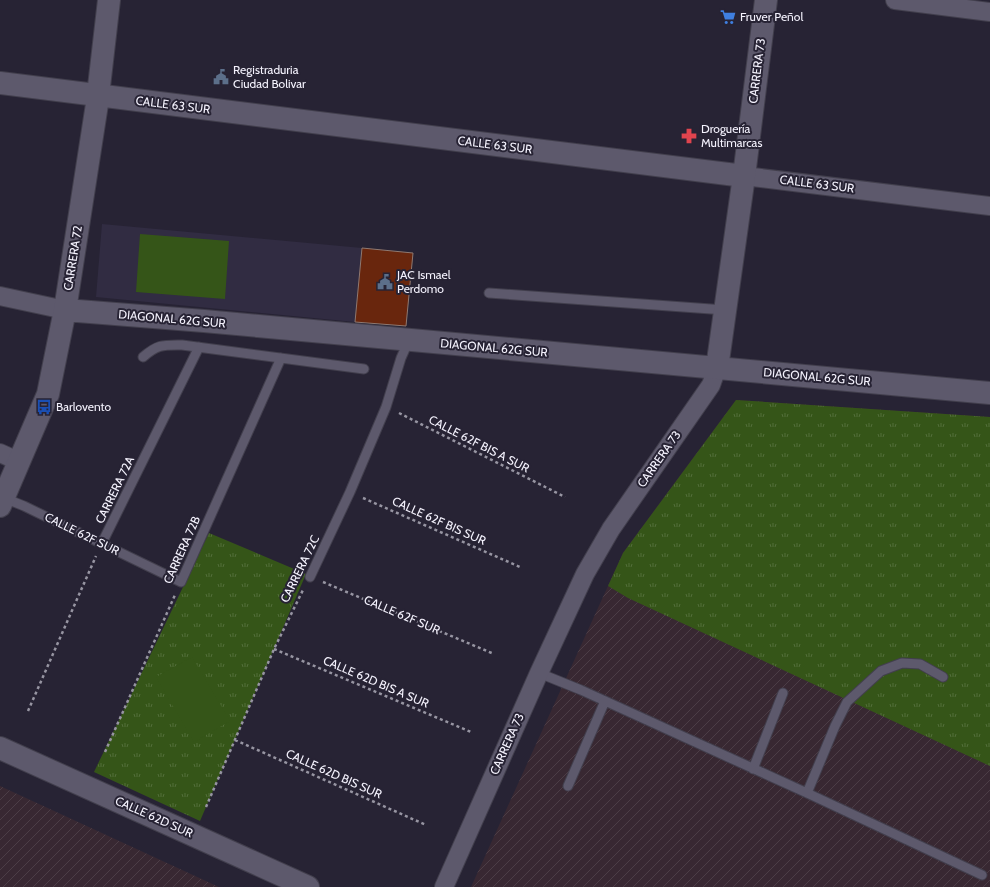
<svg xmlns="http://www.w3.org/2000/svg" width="990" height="887" font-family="Cabin,sans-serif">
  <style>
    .industrial { fill: url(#industrial-furrows) }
    .built { fill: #312c42 }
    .grass { fill: url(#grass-tufts) }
    .garden { fill: #355518 }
    .building { fill: #69260d; stroke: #8f7971 }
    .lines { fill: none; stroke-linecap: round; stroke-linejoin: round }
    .lane-casing { stroke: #423f4d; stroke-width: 11 }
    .street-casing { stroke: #423f4d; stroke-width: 20 }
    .secondary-casing { stroke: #423f4d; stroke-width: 24 }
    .path { stroke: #9795a2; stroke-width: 2.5; stroke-dasharray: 3 3; stroke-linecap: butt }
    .lane { stroke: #5d596c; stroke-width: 9 }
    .street { stroke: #5d596c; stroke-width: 18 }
    .secondary { stroke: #5d596c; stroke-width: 22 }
    .labels { text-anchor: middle; stroke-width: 4; stroke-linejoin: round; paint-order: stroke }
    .poi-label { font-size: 12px; fill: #f4f2fd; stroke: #272334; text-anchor: start }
    .street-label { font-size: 12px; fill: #f4f2fd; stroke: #272334 }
  </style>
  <defs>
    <pattern id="industrial-furrows" width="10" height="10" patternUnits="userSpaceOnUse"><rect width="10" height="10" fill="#382832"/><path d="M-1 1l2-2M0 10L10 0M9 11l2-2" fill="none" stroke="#4c3d46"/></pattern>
    <pattern id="grass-tufts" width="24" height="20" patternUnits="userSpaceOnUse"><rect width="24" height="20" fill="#355518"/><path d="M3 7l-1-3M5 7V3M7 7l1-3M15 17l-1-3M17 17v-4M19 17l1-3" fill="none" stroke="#536e3a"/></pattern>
  </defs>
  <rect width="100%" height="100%" fill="#272334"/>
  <!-- industrial -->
  <path class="industrial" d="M736,400L990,417V887H471L623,553Z
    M0,786L219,887H0Z"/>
  <!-- built -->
  <path class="built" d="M102,224L362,248L355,322L96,297Z"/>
  <!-- grass -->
  <path class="grass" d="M736,400L990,417V766L628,598L608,586L623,553Z
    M209,533L306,574L200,821L94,772Z"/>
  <!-- garden -->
  <path class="garden" d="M140,234L229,241L225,299L136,292Z
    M192,657L230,721L194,742L156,677Z"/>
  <!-- building -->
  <path class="building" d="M362,248L413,253L406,326L355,322Z"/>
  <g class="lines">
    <defs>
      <path id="lane" d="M489,293L725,310
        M143,357C158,344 163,345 182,345L364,369
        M4,498L24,506L181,582L281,358
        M102,543L199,347
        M310,577L350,492L386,407L401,358L409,340
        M539,673L581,690L807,793L982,875
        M753,769L783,693
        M568,786L605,701
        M807,793L835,726L847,702L881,671L902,663L920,664L943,677"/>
      <path id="street" d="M895,0L990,12
        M744,176L990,206
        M0,296L65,310
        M0,453L20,462
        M444,887L539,673L585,574L611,529L711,385L717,368"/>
      <path id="secondary" d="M0,83L744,176
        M65,310L204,321L990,393
        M717,368L744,176L766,0
        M0,506L48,394L65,310L97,104L109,0
        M0,748L308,887"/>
    </defs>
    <!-- lane casing -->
    <use href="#lane" class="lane-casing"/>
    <!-- street casing -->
    <use href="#street" class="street-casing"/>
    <!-- secondary casing -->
    <use href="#secondary" class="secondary-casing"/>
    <!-- path -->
    <path class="path" d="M399,413L565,497
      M363,498L520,567
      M323,582L494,654
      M274,649L471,732
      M28,711L96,556
      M235,740L426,825
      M105,752L175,595
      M206,807L274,649L303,590"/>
    <!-- lane -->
    <use href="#lane" class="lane"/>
    <!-- street -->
    <use href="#street" class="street"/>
    <!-- secondary -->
    <use href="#secondary" class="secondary"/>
  </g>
  <!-- icons -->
  <defs>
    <symbol id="supermarket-bare" viewBox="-9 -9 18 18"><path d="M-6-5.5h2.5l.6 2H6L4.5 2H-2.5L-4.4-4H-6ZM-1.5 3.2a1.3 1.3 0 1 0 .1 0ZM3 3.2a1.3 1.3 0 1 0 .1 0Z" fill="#3f7fe0" stroke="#272334" stroke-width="2.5" paint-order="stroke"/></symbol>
    <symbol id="civic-bare" viewBox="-9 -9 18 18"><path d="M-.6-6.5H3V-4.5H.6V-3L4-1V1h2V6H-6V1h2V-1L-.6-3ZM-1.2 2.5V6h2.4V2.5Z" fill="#5c6f8a" stroke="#272334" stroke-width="2.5" paint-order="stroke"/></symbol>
    <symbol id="pharmacy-bare" viewBox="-9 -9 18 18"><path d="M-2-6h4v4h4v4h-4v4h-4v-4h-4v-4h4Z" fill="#e0444e" stroke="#272334" stroke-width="2.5" paint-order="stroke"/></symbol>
    <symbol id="bus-bare" viewBox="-9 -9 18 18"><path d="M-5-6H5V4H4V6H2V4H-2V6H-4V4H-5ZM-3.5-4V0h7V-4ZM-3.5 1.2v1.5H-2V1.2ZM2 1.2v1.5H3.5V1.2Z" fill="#1a4fb4" stroke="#272334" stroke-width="2.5" paint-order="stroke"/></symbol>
  </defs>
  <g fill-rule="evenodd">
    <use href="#supermarket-bare" x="717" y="6" width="22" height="22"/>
    <use href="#civic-bare" x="210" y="66" width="22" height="22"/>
    <use href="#pharmacy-bare" x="678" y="125" width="22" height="22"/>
    <use href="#civic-bare" x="374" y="271" width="22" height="22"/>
    <use href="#bus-bare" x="33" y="396" width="22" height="22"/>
  </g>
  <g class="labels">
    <!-- poi labels -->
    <g class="poi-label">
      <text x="740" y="21">Fruver Peñol</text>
      <text x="233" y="74">Registraduria<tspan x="233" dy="14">Ciudad Bolivar</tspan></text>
      <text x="701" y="133">Droguería<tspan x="701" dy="14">Multimarcas</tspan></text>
      <text x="397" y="279">JAC Ismael<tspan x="397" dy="14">Perdomo</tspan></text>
      <text x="56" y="411">Barlovento</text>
    </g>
    <!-- street labels -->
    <g class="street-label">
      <text transform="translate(757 71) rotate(-83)" y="4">CARRERA 73</text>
      <text transform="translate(173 105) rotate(7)" y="4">CALLE 63 SUR</text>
      <text transform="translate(495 145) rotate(7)" y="4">CALLE 63 SUR</text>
      <text transform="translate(817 184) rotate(7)" y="4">CALLE 63 SUR</text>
      <text transform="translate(73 258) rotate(-81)" y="4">CARRERA 72</text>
      <text transform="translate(172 319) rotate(5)" y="4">DIAGONAL 62G SUR</text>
      <text transform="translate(494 348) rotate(5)" y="4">DIAGONAL 62G SUR</text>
      <text transform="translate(817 377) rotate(5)" y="4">DIAGONAL 62G SUR</text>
      <text transform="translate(479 444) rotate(27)" y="4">CALLE 62F BIS A SUR</text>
      <text transform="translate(659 459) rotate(-55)" y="4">CARRERA 73</text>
      <text transform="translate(115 490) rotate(-64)" y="4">CARRERA 72A</text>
      <text transform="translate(439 521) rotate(24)" y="4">CALLE 62F BIS SUR</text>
      <text transform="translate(82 534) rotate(26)" y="4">CALLE 62F SUR</text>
      <text transform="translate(182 550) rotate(-66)" y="4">CARRERA 72B</text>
      <text transform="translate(300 569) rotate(-64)" y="4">CARRERA 72C</text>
      <text transform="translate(402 615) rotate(23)" y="4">CALLE 62F SUR</text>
      <text transform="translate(376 682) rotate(23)" y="4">CALLE 62D BIS A SUR</text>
      <text transform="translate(507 744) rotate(-66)" y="4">CARRERA 73</text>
      <text transform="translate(334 774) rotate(24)" y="4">CALLE 62D BIS SUR</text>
      <text transform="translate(154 817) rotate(24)" y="4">CALLE 62D SUR</text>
    </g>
  </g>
</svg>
